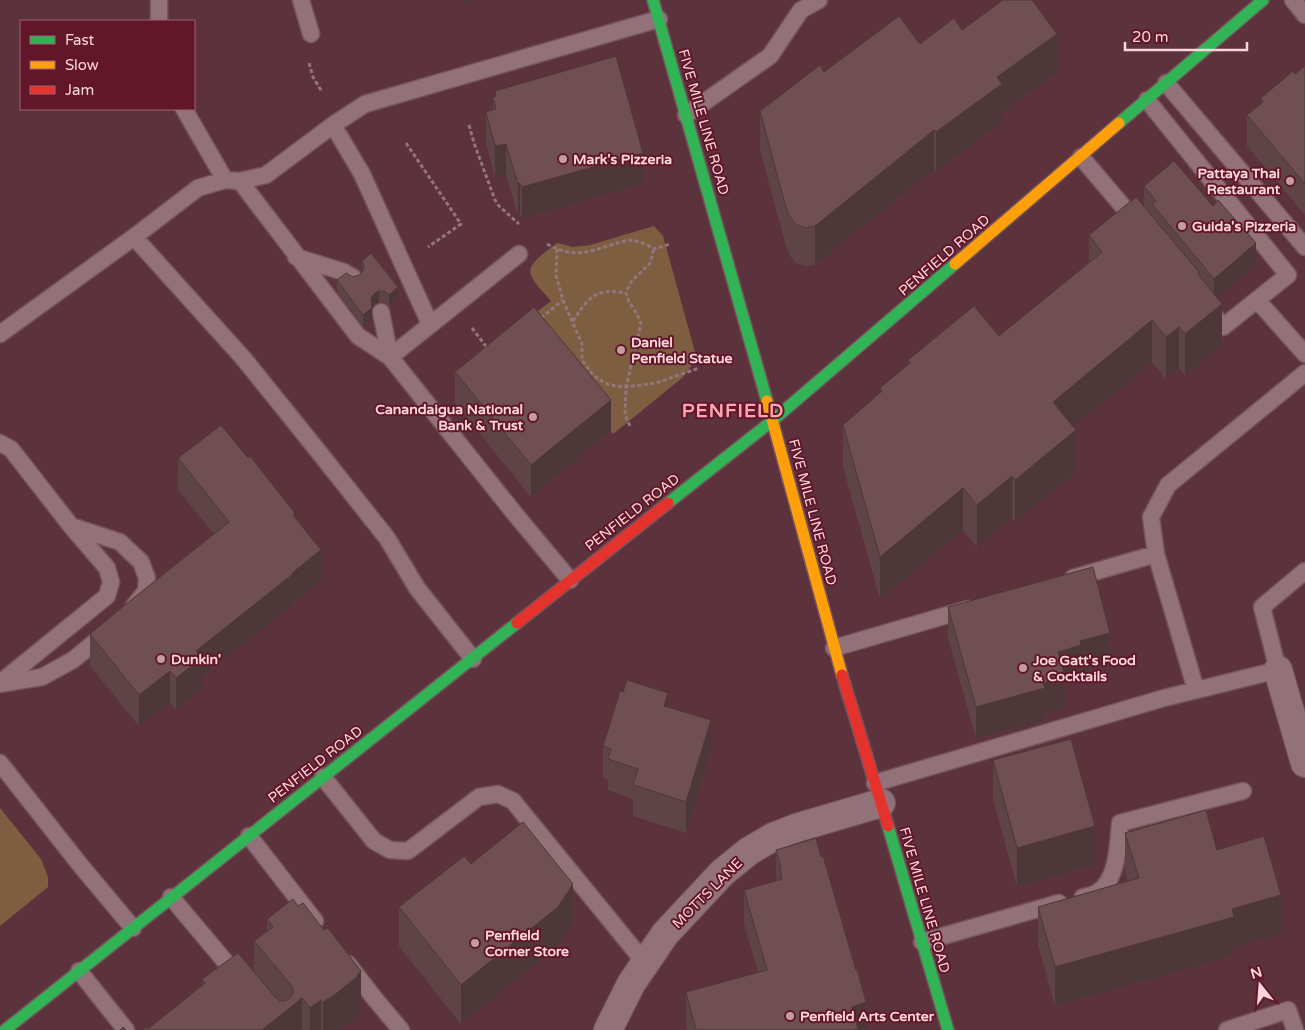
<svg xmlns="http://www.w3.org/2000/svg" width="1305" height="1030" font-family="'Varela Round',sans-serif">
  <style>
    .green { fill: #7e5e41 }
    .lines { fill: none; stroke-linecap: round; stroke-linejoin: round }
    .lane-casing { stroke: #76535b; stroke-width: 19 }
    .street-casing { stroke: #76535b; stroke-width: 30 }
    .fast-casing { stroke: #76535b; stroke-width: 14 }
    .slow-casing { stroke: #76535b; stroke-width: 14 }
    .jam-casing { stroke: #76535b; stroke-width: 14 }
    .path { stroke: #93767c; stroke-width: 3; stroke-dasharray: 4 2.5; stroke-linecap: butt }
    .lane { stroke: #927178; stroke-width: 16 }
    .street { stroke: #927178; stroke-width: 28 }
    .fast { stroke: #30b455; stroke-width: 11 }
    .slow { stroke: #ff9f0a; stroke-width: 11 }
    .jam { stroke: #e5322d; stroke-width: 11 }
    .wall { fill: #5f4447 }
    .shaded-wall { fill: #4e3739 }
    .building { fill: #6f4f52; stroke: #4e3739 }
    .poi-dot { fill: #c49da3; stroke: #61162a; stroke-width: 2 }
    .labels { text-anchor: middle; stroke-width: 4; stroke-linejoin: round; paint-order: stroke }
    .street-label { font-size: 14px; fill: #fcd6da; stroke: #61162a }
    .poi-label { font-size: 14px; font-weight: bold; fill: #fcd6da; stroke: #61162a; text-anchor: start }
    .district-label { font-size: 19px; font-weight: bold; letter-spacing: 1px; fill: #fda4b2; stroke: #61162a }
  </style>
  <rect width="100%" height="100%" fill="#5c333d"/>
  <!-- green -->
  <path class="green" d="M654,226L663,236L695,352L692,365L682,378L613,434L523,323L551,301C545,294 534,283 531,275C526,263 549,250 557,243L573,247L590,245Z
    M0,808L41,859L48,877V887L0,926Z"/>
  <g class="lines">
    <defs>
      <path id="lane" d="M159,0V21
        M301,0L311,34
        M1293,0L1305,15
        M1166,83L1305,247
        M1147,100L1288,275L1223,327L1209,309
        M686,115L770,56L801,10L819,0
        M333,125L362,174L430,324
        M1081,157L1137,223
        M225,180L240,181L266,175L333,125L365,104L659,19
        M240,181L358,336L390,357L515,514L570,580
        M134,237L198,188L225,180L184,109
        M296,257L344,272L354,278
        M1257,300L1305,354
        M381,312L390,357
        M0,334L134,237L244,359L318,451L387,538L417,588L473,659
        M390,357L519,254
        M0,443L11,449L71,526L107,568L111,582L107,596L0,683
        M71,526L120,542L141,562L147,578L146,591L134,606
        M1156,554L1151,517L1168,485L1305,373
        M1073,578L1156,554L1196,690
        M834,648L968,609
        M0,684L42,677L73,660L107,632
        M0,763L81,866L133,928
        M323,777L374,841L390,850L408,851L479,797L498,794L513,801L645,963
        M875,783L1164,698L1278,670L1262,607L1305,571
        M249,836L315,921
        M171,897L239,978
        M1083,897C1088,896 1094,895 1098,892C1118,879 1118,844 1120,823L1243,791
        M922,942L1059,903
        M348,964L375,999L401,1030
        M79,971L126,1030
        M1227,1030L1288,1010L1295,1030"/>
      <path id="street" d="M1278,670L1305,763
        M608,1030L631,984L665,934L722,873L749,851L773,837L796,828L881,803"/>
      <path id="fast" d="M653,0L767,401
        M1119,123L1263,0
        M668,503L772,421L955,264
        M888,826L948,1030
        M5,1030L517,623"/>
      <path id="slow" d="M955,264L1119,123
        M767,401L842,675"/>
      <path id="jam" d="M517,623L668,503
        M842,675L888,826"/>
    </defs>
    <!-- lane casing -->
    <use href="#lane" class="lane-casing"/>
    <!-- street casing -->
    <use href="#street" class="street-casing"/>
    <!-- fast casing -->
    <use href="#fast" class="fast-casing"/>
    <!-- slow casing -->
    <use href="#slow" class="slow-casing"/>
    <!-- jam casing -->
    <use href="#jam" class="jam-casing"/>
    <!-- path -->
    <path class="path" d="M309,63L313,77L322,92
      M469,125L474,143L495,200L499,206L519,224
      M406,143L461,224L428,247
      M547,244C573,258 586,253 614,244C621,242 629,239 636,241C642,242 649,246 654,249L670,244
      M557,249L556,275L563,300L582,344V360L594,376L609,385L626,387L656,383L699,368
      M541,318L563,300
      M573,321C588,298 596,287 625,293
      M472,328L488,349
      M376,414L388,409H392
      M630,426L625,415L626,387L641,324L637,314L629,302L626,293L631,282L650,263L654,249"/>
    <!-- lane -->
    <use href="#lane" class="lane"/>
    <!-- street -->
    <use href="#street" class="street"/>
    <!-- fast -->
    <use href="#fast" class="fast"/>
    <!-- slow -->
    <use href="#slow" class="slow"/>
    <!-- jam -->
    <use href="#jam" class="jam"/>
  </g>
  <!-- wall -->
  <path class="wall" d="M962,30L1057,72L1002,112V123L936,171L934,169L815,265L805,266L796,263L790,256L786,246L760,150V111L920,44Z
    M1305,66V215L1247,146V115L1261,104V98L1295,74Z
    M495,91L643,184L522,219L520,214L518,215L506,175L495,178L486,143V112L493,110V97L495,96Z
    M1144,186L1256,265L1217,298L1222,346L1185,375L1179,368L1166,379L1152,362L1073,427L1076,472L1015,522L1012,518L977,547L963,530L880,599L843,467V425L880,393V388L908,364V360L999,336L1089,263V235L1144,206Z
    M362,261L398,299L389,306L384,302H379L375,304L372,308V319L363,326L337,292V280L359,275L362,272Z
    M455,372L611,431L531,497L455,403Z
    M178,458L295,517L321,581L293,603V605L202,677V689L176,710L170,702L139,726L90,666V634L214,534L178,490Z
    M948,607L1110,665L1081,672V676L1065,681V709L1045,714V720L976,738L948,638Z
    M668,707L711,752L686,833L633,816V799L608,790V780L603,778V746Z
    M993,760L1095,865L1017,887L993,799Z
    M1125,833L1217,850L1281,934L1234,947V956L1055,1006L1038,945V907L1128,881L1125,872Z
    M776,850L866,1030H687L686,1026V992L758,972L744,924V890L776,881Z
    M471,864L573,923L558,946L461,1024L399,946V907Z
    M267,919L361,1010L358,1013V1015L339,1030H142L148,1029L202,985V979L254,972V941L267,931Z"/>
  <!-- shaded-wall -->
  <path class="shaded-wall" d="M464,0H472L464,3Z
    M1057,34V72L1002,112V123L936,171V132L997,77Z
    M934,130V169L815,265V226Z
    M506,144V175L495,178V146Z
    M643,153V184L522,219V187Z
    M520,183V214L518,215V184Z
    M1256,243V265L1214,301V279Z
    M398,287V299L389,306V295Z
    M379,291V302L375,304L372,308V319L363,326V315L371,298L375,293Z
    M1222,304V346L1185,375V334Z
    M1152,320V362L1053,444V402Z
    M1179,327V368L1166,379V337Z
    M611,400V431L531,497V465Z
    M1076,430V472L1015,522V480Z
    M1012,476V518L977,547V505Z
    M963,488V530L880,599V557Z
    M321,550V581L293,603V605L202,677V689L176,710V678L196,651Z
    M1110,633V665L1081,672V676L1065,681V709L1045,714V720L976,738V707L1043,683L1058,652L1080,641Z
    M170,671V702L139,726V695Z
    M668,693V724L664,706Z
    M711,720V752L686,833V802Z
    M1095,826V865L1017,887V848Z
    M573,884V923L558,946L461,1024V985Z
    M1281,895V934L1234,947V956L1055,1006V967L1232,909Z
    M361,971V1010L358,1013V1015L339,1030H323V1002Z
    M302,998V1030H262Z
    M321,1000V1030H310V1008Z
    M866,1002V1030H852V1007Z"/>
  <!-- building -->
  <path class="building" d="M1003,0H1032L1057,34L997,77L1002,84L936,132L934,130L815,226L805,228L796,224L790,217L786,208L760,111L820,65L824,72L899,16L920,44L954,18L962,30Z
    M616,56L643,153L522,187L520,183L518,184L506,144L495,146L486,112L496,109L493,97L496,96L495,91Z
    M1305,66V184L1247,115L1263,102L1261,98L1293,71L1295,74Z
    M1174,161L1213,206L1218,200L1256,243L1214,279L1152,204L1156,201L1144,186Z
    M1136,197L1199,272L1198,274L1222,304L1185,334L1179,327L1166,337L1152,320L1053,402L1076,430L1015,480L1012,476L977,505L963,488L880,557L843,425L882,391L880,388L910,363L908,360L974,306L999,336L1102,252L1089,235Z
    M371,253L398,287L389,295L384,291H379L375,293L371,298L372,308L363,315L337,280L346,273L353,277L359,275L363,271L364,267L362,261Z
    M534,307L611,400L531,465L455,372Z
    M221,425L248,458L250,456L295,513L293,515L321,550L292,573L293,574L196,651L202,658L176,678L170,671L139,695L90,634L126,604L229,522L178,458Z
    M1093,567L1110,633L1080,641L1081,645L1058,652L1065,677L1043,683L1045,688L976,707L948,607Z
    M627,680L668,693L664,706L711,720L686,802L633,785L638,769L608,759L611,749L603,746L620,691L623,692Z
    M1071,739L1095,826L1017,848L993,760Z
    M1206,810L1217,850L1264,836L1281,895L1232,909L1234,917L1055,967L1038,907L1139,878L1125,833Z
    M523,822L573,884L558,907L461,985L399,907L464,856L471,864Z
    M816,838L821,857L823,856L856,970L857,969L866,1002L852,1007L858,1029L854,1030H696L686,992L767,970L744,890L782,879L780,869H781L776,850Z
    M293,899L298,906L303,903L324,930L328,928L361,971L357,975L358,976L332,997L323,1002L321,1000L310,1008L302,998L262,1030H142L146,1027L148,1029L205,983L202,979L238,953L276,998L280,1001H285L289,999L293,994V989L291,985L254,941L273,927L267,919Z
    M123,1027L126,1030H120Z"/>
  <!-- markers -->
  <g class="poi-dot">
    <circle cx="563" cy="159" r="5"/>
    <circle cx="1290" cy="181" r="5"/>
    <circle cx="1182" cy="226" r="5"/>
    <circle cx="621" cy="350" r="5"/>
    <circle cx="533" cy="417" r="5"/>
    <circle cx="161" cy="659" r="5"/>
    <circle cx="1023" cy="668" r="5"/>
    <circle cx="475" cy="943" r="5"/>
    <circle cx="790" cy="1016" r="5"/>
  </g>
  <g class="labels">
    <!-- street labels -->
    <g class="street-label">
      <text transform="translate(704 122) rotate(74)" y="5">FIVE MILE LINE ROAD</text>
      <text transform="translate(944 255) rotate(-41)" y="5">PENFIELD ROAD</text>
      <text transform="translate(632 512) rotate(-38)" y="5">PENFIELD ROAD</text>
      <text transform="translate(813 512) rotate(75)" y="5">FIVE MILE LINE ROAD</text>
      <text transform="translate(315 764) rotate(-38)" y="5">PENFIELD ROAD</text>
      <text transform="translate(707 893) rotate(-45)" y="5">MOTTS LANE</text>
      <text transform="translate(925 900) rotate(74)" y="5">FIVE MILE LINE ROAD</text>
    </g>
    <!-- poi labels -->
    <g class="poi-label">
      <text x="573" y="164">Mark's Pizzeria</text>
      <text x="1280" y="178" text-anchor="end">Pattaya Thai<tspan x="1280" dy="16">Restaurant</tspan></text>
      <text x="1192" y="231">Guida's Pizzeria</text>
      <text x="631" y="347">Daniel<tspan x="631" dy="16">Penfield Statue</tspan></text>
      <text x="523" y="414" text-anchor="end">Canandaigua National<tspan x="523" dy="16">Bank &amp; Trust</tspan></text>
      <text x="171" y="664">Dunkin'</text>
      <text x="1033" y="665">Joe Gatt's Food<tspan x="1033" dy="16">&amp; Cocktails</tspan></text>
      <text x="485" y="940">Penfield<tspan x="485" dy="16">Corner Store</tspan></text>
      <text x="800" y="1021">Penfield Arts Center</text>
    </g>
    <!-- district labels -->
    <g class="district-label">
      <text x="733" y="417">PENFIELD</text>
    </g>
  </g>
  <!-- legend -->
  <rect x="20" y="20" width="175" height="90" fill="#61162a" stroke="#9f6370"/>
  <rect x="30" y="36" width="25" height="8" fill="#30b455" stroke="#9f6370"/>
  <text x="65" y="45" font-size="15" fill="#fcd6da">Fast</text>
  <rect x="30" y="61" width="25" height="8" fill="#ff9f0a" stroke="#9f6370"/>
  <text x="65" y="70" font-size="15" fill="#fcd6da">Slow</text>
  <rect x="30" y="86" width="25" height="8" fill="#e5322d" stroke="#9f6370"/>
  <text x="65" y="95" font-size="15" fill="#fcd6da">Jam</text>
  <!-- north arrow -->
  <g transform="translate(1260 985) rotate(343)" stroke="#61162a" stroke-width="4" paint-order="stroke">
  <path d="M0-4L9 19L0 12L-9 19Z" fill="#fcd6da"/>
  <text y="-8" font-size="14" font-weight="bold" text-anchor="middle" fill="#fcd6da">N</text>
  </g>
  <!-- scale -->
  <path d="M1125 42v8h122v-8" fill="none" stroke="#fcd6da" stroke-width="2.5"/>
  <text x="1132" y="42" font-size="15" fill="#fcd6da" stroke="#61162a" stroke-width="4" paint-order="stroke">20 m</text>
</svg>
